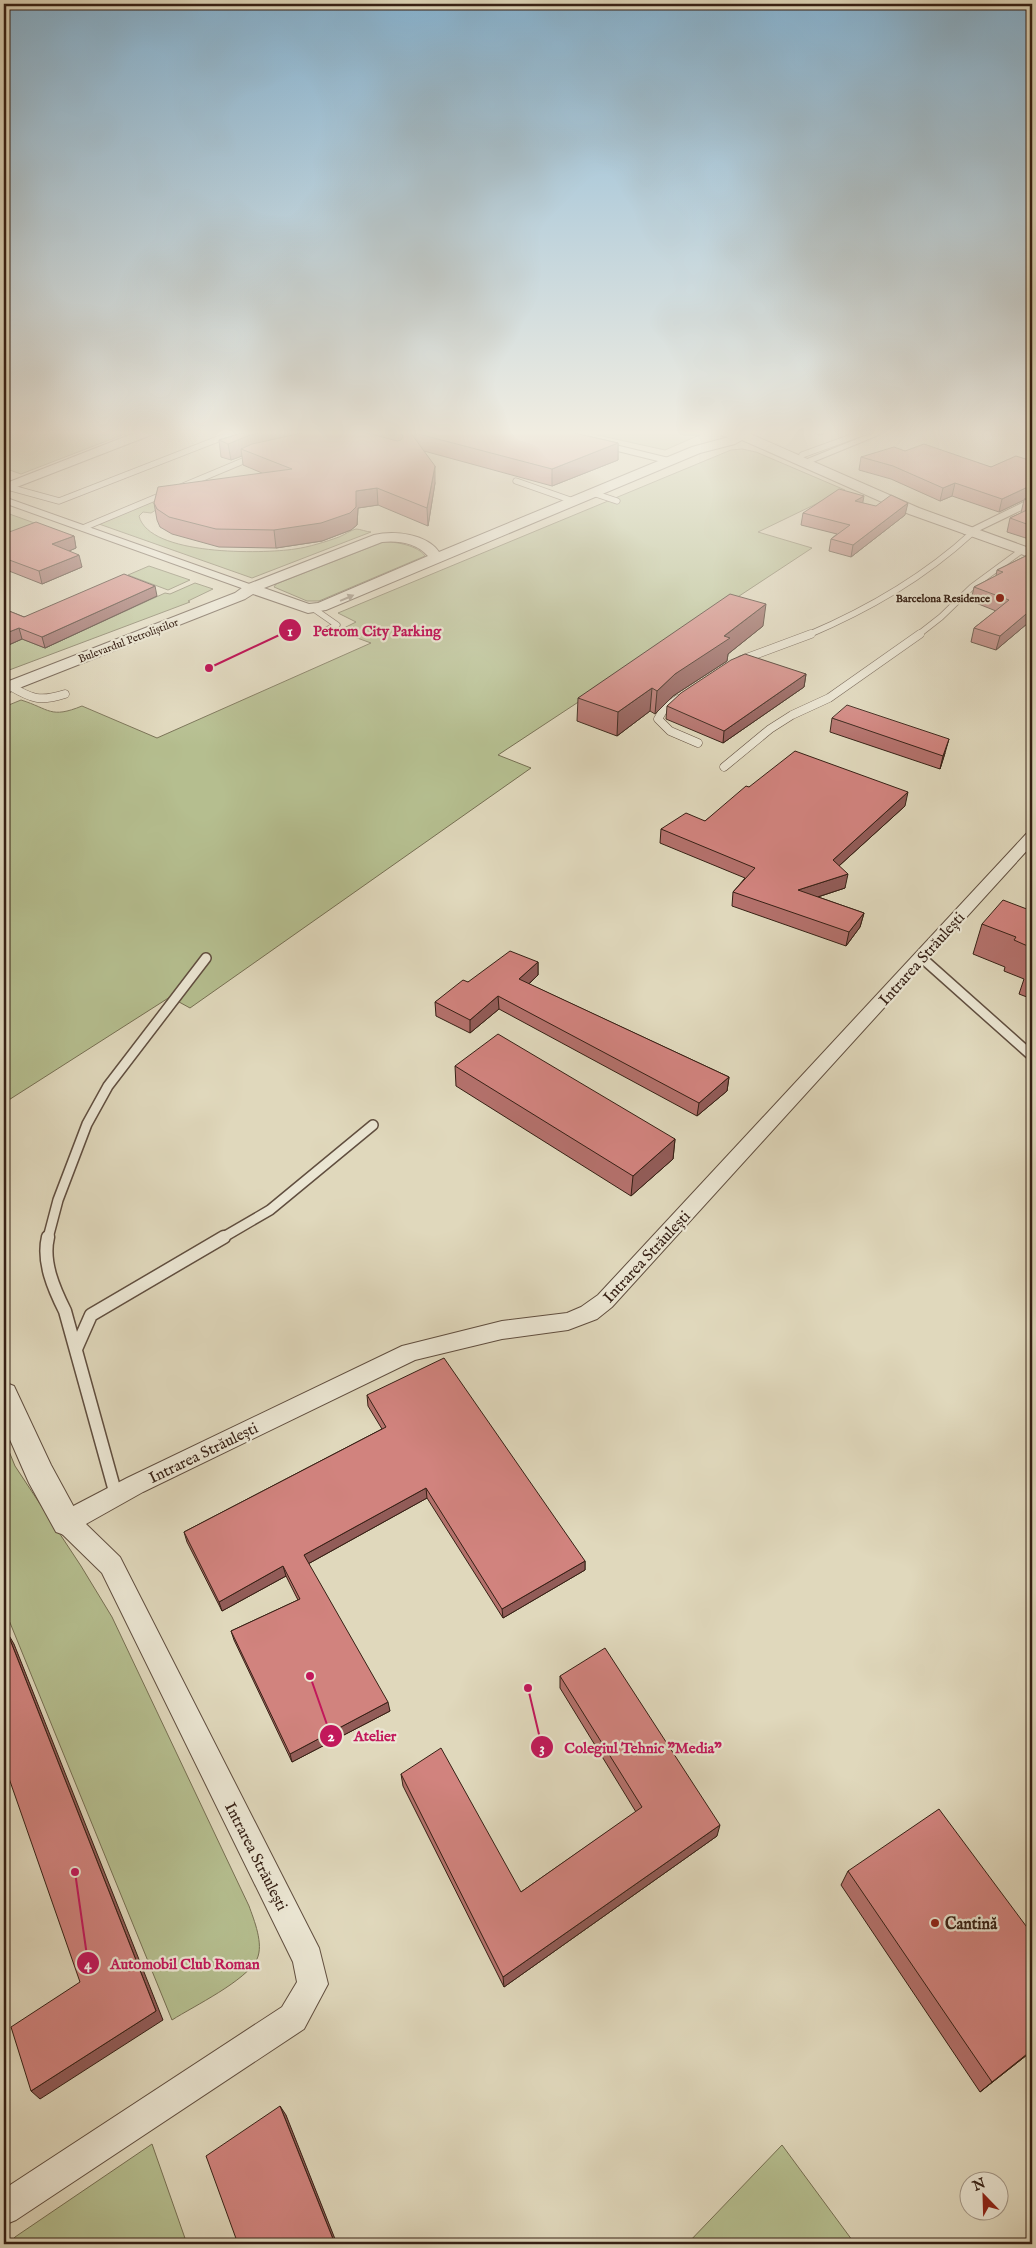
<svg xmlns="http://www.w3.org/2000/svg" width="1036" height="2248" font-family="'IM FELL English',serif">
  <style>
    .green { fill: #b5be8f; stroke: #766f52 }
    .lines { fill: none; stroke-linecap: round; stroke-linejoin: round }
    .service-far3-casing { stroke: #604e3f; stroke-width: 7 }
    .service-far2-casing { stroke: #604e3f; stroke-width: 9 }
    .service-far1-casing { stroke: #604e3f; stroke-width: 12 }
    .service-casing { stroke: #604e3f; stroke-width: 15 }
    .minor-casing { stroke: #604e3f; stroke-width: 2 }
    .tertiary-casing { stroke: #604e3f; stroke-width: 2 }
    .service-far3 { stroke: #ebe6d3; stroke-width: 5.5 }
    .service-far2 { stroke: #ebe6d3; stroke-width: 8 }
    .service-far1 { stroke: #ebe6d3; stroke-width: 9 }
    .service { stroke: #ebe6d3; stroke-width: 12 }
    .minor { fill: #ebe6d3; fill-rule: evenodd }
    .tertiary { fill: #ebe6d3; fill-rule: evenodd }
    .wall { fill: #b4716c; stroke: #362015 }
    .shaded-wall { fill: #925c58; stroke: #362015 }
    .building { fill: #d1837e; stroke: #362015 }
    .oneway { fill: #908374 }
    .poi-dot { fill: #8f2418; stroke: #ebe6d3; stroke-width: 2 }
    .labels { text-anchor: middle; stroke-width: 4.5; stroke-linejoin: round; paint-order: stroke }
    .far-poi-label { font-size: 11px; font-weight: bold; fill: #362015; stroke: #ebe6d3; text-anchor: end }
    .far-street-label { font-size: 11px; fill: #362015; stroke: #ebe6d3 }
    .near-street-label { font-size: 16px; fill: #362015; stroke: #ebe6d3 }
    .near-poi-label { font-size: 16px; font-weight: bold; fill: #362015; stroke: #ebe6d3; text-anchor: start }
    .leader { fill: none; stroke: #c2185b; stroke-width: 2 }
    .callout-dot { fill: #c2185b; stroke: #ebe6d3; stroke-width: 2 }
    .mark-label { font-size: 15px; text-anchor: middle; font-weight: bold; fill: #fff }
    .callout-label { font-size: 15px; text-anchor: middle; font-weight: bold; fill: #c2185b; stroke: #ebe6d3; stroke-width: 4.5; stroke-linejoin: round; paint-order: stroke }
  </style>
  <rect width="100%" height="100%" fill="#e0d8bc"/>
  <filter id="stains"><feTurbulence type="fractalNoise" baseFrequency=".004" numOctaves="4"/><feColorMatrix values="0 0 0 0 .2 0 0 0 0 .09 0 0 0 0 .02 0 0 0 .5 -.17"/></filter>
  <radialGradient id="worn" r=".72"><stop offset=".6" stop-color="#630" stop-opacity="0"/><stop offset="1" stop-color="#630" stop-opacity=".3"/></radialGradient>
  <!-- green -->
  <path class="green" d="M4,432H130L21,474L4,468Z
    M584,432H704V433L665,450Z
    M742,449L756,452L845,490L758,532L812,548L498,755L531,768L190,1008L170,997L4,1103V707L21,700C50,709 50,719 82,706L157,738L371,643L338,631L356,622L338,613L731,450Z
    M165,496L167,503L151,513L143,512L139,516C149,556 262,554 295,549C309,547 325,542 339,537C344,535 351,530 356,529C360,529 367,532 371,532L252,578L99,524Z
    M4,512L40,525L4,539Z
    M383,542C395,541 419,546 425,556L319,601H307L274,587L276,584Z
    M149,566L190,580L168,590L128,575Z
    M195,583L213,589L188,601L190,602L4,672V647L22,639L45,648L165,593L170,594Z
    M4,1439L15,1466L81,1566L112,1617L249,1906C254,1920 264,1944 257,1959C246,1981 194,2006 172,2020L4,1608Z
    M152,2144L187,2244H9L15,2237Z
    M782,2145L855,2244H687Z"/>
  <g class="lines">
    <defs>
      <path id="service-far3" d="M802,455L865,432
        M516,481L573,501
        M8,487L59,501L236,432
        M593,493L617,501
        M83,528L255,456
        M314,609L337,625L321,633
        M808,635C869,609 923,578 972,533
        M918,635L941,617L972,587L1021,551"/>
      <path id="service-far2" d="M741,660L811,634
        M10,686C32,699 40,702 65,694
        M678,699L664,709L658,719L670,731L698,743
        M724,767L770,729L792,715L829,698L920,634"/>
      <path id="service-far1" d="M922,958L1032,1056
        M48,1238L58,1200L87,1124L108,1086L206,958
        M222,1238L270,1210L373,1125"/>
      <path id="service" d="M48,1237C42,1262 54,1289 65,1311L116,1495
        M76,1349L91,1315L224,1237"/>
      <path id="minor" d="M548,432H562L673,459L675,461L670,464L549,434Z
        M874,432H886L808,464H802L800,462Z
        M4,497L255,586L257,588L255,590H247L4,503Z
        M1032,498V505L972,534H964L963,532Z
        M1032,832V845L612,1307L597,1319L568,1330L502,1339L415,1360L143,1492L86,1524L120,1557L319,1948L328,1984L304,2029L16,2220L4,2225V2189L282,2007L297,1982L293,1962L102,1573L58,1530L55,1522L58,1514L127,1478L402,1346L502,1321L567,1313L581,1307L598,1295L1027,833Z"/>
      <path id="tertiary" d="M137,432H153L151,435L4,492V484Z
        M721,432H746L919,508L1032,549V558L909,514L742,440L735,444L700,453L326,610L308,613L253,594L245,599L4,694V683L235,593L246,585L374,535C394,530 427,534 439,552L692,447L729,437L722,436ZM382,542C397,540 417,543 428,556L318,603L309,604L264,588Z
        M4,1382L14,1386L51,1465L82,1522L78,1532L67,1536L56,1532L29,1483L4,1426Z"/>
    </defs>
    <!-- service-far3 casing -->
    <use href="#service-far3" class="service-far3-casing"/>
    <!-- service-far2 casing -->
    <use href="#service-far2" class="service-far2-casing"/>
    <!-- service-far1 casing -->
    <use href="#service-far1" class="service-far1-casing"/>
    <!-- service casing -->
    <use href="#service" class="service-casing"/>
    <!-- minor casing -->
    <use href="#minor" class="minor-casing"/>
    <!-- tertiary casing -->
    <use href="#tertiary" class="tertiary-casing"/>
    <!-- service-far3 -->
    <use href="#service-far3" class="service-far3"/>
    <!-- service-far2 -->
    <use href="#service-far2" class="service-far2"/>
    <!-- service-far1 -->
    <use href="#service-far1" class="service-far1"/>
    <!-- service -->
    <use href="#service" class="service"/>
    <!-- minor -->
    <use href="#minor" class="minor"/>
    <!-- tertiary -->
    <use href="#tertiary" class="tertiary"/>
  </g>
  <!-- wall -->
  <path class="wall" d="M241,432H570L618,443V460L552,486L424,451L435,483L428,526L378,505L358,508L357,525L351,530L322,541L276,548L219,547L172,534L160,527L157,520L154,503L262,473L243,465L242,456L231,460L221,457L219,440L241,433Z
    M811,432H833L819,435Z
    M905,451L991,467L1032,461V540L1007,532L1010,518L1021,513L1024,500L999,512L952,496L940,501L891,479L859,470L861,457Z
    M862,503L905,515L851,557L829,551L831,539L837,534L801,525L803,513Z
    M4,534L74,536L76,548L69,551L82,567L42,584L4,569Z
    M1032,553V625L1028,623L996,650L971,642L974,628L996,611L971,601L974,587L996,576L997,570Z
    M157,596L45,648L22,639L4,647V609L24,617Z
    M763,626L728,654L727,661L673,696L655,714L650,711L617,736L577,721L578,698Z
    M806,674L804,687L723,743L666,719L667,706Z
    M832,718L945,753L940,769L830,732Z
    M749,787L905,806L839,866L845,888L818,897L864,913L860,927L846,946L732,906L733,892L745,878L660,843L661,829L705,821Z
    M1032,911V999L1019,994L1024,979L1004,971L1005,967L973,954L982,924Z
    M538,962V975L529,984L729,1077L727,1091L697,1116L499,1009L470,1033L436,1016L435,1002L468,982Z
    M455,1066L675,1139L673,1159L631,1196L456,1086Z
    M367,1395L585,1561V1570L503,1618L427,1498L308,1564L390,1711L292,1762L234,1640L231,1631L298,1600L286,1576L222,1611L187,1542L184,1532L382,1429L368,1406Z
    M560,1676L717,1836L504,1987L403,1786L401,1774L521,1892L636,1812L560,1688Z
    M848,1871L1032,1934V2051L980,2092L841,1885Z"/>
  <!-- shaded-wall -->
  <path class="shaded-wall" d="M265,432H321L241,449L242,456L231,460L228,444L250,435Z
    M820,432H833L819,435Z
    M618,443V460L552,486V469Z
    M435,466V483L428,526L427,508Z
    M955,483L952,496L940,501L943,488Z
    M1032,485V496L999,512L1002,499Z
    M377,488L378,505L358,508L357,525L351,530L322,541L276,548L274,530L356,491Z
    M864,496L862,507L855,501Z
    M908,503L905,515L851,557L853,545Z
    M74,536L76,548L55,557L52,544Z
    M79,555L82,567L42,584L39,571Z
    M155,586L157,596L45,648L42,637Z
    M766,604L763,626L728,654L727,661L673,696L655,714L657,691L675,674Z
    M1032,609L1028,623L996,650L1000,636Z
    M19,628L22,639L4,647V634Z
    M806,674L804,687L723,743L724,731Z
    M652,688L650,711L617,736L618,712Z
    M949,739L945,753L940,769L943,756Z
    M908,792L905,806L830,874L833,860Z
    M848,874L845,888L796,904L798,890Z
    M864,913L860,927L846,946L849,932Z
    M538,962V975L519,993V979Z
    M498,996L499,1009L470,1033V1020Z
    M729,1077L727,1091L697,1116L699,1103Z
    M675,1139L673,1159L631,1196L633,1176Z
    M426,1488L427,1498L306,1565L304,1555Z
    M585,1561V1570L503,1618L502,1609Z
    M283,1566L286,1576L222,1611L219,1602Z
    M7,1632L14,1644L163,2020L40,2099L31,2091L156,2011Z
    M388,1702L390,1711L292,1762L290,1754Z
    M720,1825L717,1836L504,1987L503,1977Z
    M1032,2050V2051L980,2092L992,2082Z
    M280,2106L286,2115L337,2244H335Z"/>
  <!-- building -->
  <path class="building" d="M246,432H265L250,435L228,444L219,440Z
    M307,432H364L397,441L401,440L403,436L399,432H397H410L435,466L427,508L377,488L356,491V507L350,513L321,523L274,530L216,529L169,517L157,509L154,503L158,487L292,469L241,449L252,444Z
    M411,432H570L618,443L552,469Z
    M924,444L991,467L1016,456L1032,461V485L1002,499L955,483L943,488L893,466L861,457L894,447L905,451Z
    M839,489L864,496L855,501L876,506L891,495L908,503L853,545L831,539L850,525L803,513Z
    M1032,496V502L1024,499Z
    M1027,510L1032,512V526L1010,518Z
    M36,522L74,536L52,544L79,555L39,571L4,558V534Z
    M1032,553V609L1000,636L974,628L1009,600L974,587L1003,572L997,570Z
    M124,574L155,586L42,637L19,628L4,634V609L24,617Z
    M730,594L766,604L724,636L730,638L675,674L657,691L652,688L618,712L578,698Z
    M745,654L806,674L724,731L667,706L681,693L731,660Z
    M847,705L949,739L943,756L832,718Z
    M795,751L908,792L833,860L848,874L798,890L864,913L849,932L733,892L755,868L661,829L686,813L705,821L746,786L749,787Z
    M1003,900L1032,911V948L1014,940L1016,937L982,924Z
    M510,951L538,962L519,979L729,1077L699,1103L498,996L470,1020L435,1002L463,980L468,982Z
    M1032,959V964L1029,963Z
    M498,1034L675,1139L633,1176L455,1066Z
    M444,1358L585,1561L502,1609L426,1488L304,1555L388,1702L290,1754L231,1631L300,1599L283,1566L219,1602L184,1532L386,1427L367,1395Z
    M7,1632L156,2011L31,2091L11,2027L80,1982L4,1764V1633Z
    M605,1648L720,1825L503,1977L401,1774L441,1748L521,1892L642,1807L560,1676Z
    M939,1809L1032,1934V2050L992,2082L848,1871Z
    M280,2106L335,2244H238L206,2156Z"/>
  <!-- one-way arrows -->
  <defs><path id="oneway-solid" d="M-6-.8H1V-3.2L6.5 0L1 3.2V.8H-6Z" transform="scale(1.25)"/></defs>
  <use class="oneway" href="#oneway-solid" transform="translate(347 598) rotate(-23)"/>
  <!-- sky -->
  <linearGradient id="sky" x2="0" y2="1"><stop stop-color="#87b6d6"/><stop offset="0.58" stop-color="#f1ede1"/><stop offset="1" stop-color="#f1ede1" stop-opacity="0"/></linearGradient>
  <rect width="1036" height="746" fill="url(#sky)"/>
  <!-- markers -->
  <g class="poi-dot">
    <circle cx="1000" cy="598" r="5"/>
    <circle cx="935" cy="1923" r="5"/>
  </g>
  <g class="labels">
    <!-- far-poi labels -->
    <g class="far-poi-label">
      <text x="990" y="602">Barcelona Residence</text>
    </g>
    <!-- far-street labels -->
    <g class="far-street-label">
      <text transform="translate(128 640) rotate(-21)" y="4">Bulevardul Petroliștilor</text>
    </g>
    <!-- near-street labels -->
    <g class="near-street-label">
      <text transform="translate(921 958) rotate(-48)" y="6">Intrarea Străulești</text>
      <text transform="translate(646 1256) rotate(-47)" y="6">Intrarea Străulești</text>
      <text transform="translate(203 1452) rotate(-26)" y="6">Intrarea Străulești</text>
      <text transform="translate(257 1856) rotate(63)" y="6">Intrarea Străulești</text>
    </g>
    <!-- near-poi labels -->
    <g class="near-poi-label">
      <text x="945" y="1929">Cantină</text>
    </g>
  </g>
  <!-- callouts -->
  <path class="leader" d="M209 668L290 630M310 1676L331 1736M528 1688L542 1747M75 1872L88 1963"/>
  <g class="callout-dot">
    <circle cx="209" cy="668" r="5"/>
    <circle cx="310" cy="1676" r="5"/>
    <circle cx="528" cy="1688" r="5"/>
    <circle cx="75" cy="1872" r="5"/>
    <circle cx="290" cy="630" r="12"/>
    <circle cx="331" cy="1736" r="12"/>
    <circle cx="542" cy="1747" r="12"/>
    <circle cx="88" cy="1963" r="12"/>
  </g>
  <g class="mark-label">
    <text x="290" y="636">1</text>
    <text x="331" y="1741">2</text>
    <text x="542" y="1753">3</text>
    <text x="88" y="1969">4</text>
  </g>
  <g class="callout-label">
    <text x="377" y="636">Petrom City Parking</text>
    <text x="375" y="1741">Atelier</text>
    <text x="643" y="1753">Colegiul Tehnic "Media"</text>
    <text x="185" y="1969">Automobil Club Roman</text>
  </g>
  <!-- margin -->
  <rect width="1036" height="2248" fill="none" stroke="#e0d8bc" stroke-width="20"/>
  <rect x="5" y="5" width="1026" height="2238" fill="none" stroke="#362015" stroke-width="2.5"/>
  <rect x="10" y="10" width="1016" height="2228" fill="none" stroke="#362015"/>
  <!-- north arrow -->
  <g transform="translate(984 2196) rotate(337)"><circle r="24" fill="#ebe6d3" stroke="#a39787"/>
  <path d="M0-4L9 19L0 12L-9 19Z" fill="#8f2418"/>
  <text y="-8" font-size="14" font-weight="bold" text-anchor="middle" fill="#362015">N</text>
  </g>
  <rect width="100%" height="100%" filter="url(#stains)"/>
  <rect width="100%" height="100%" fill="url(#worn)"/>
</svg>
